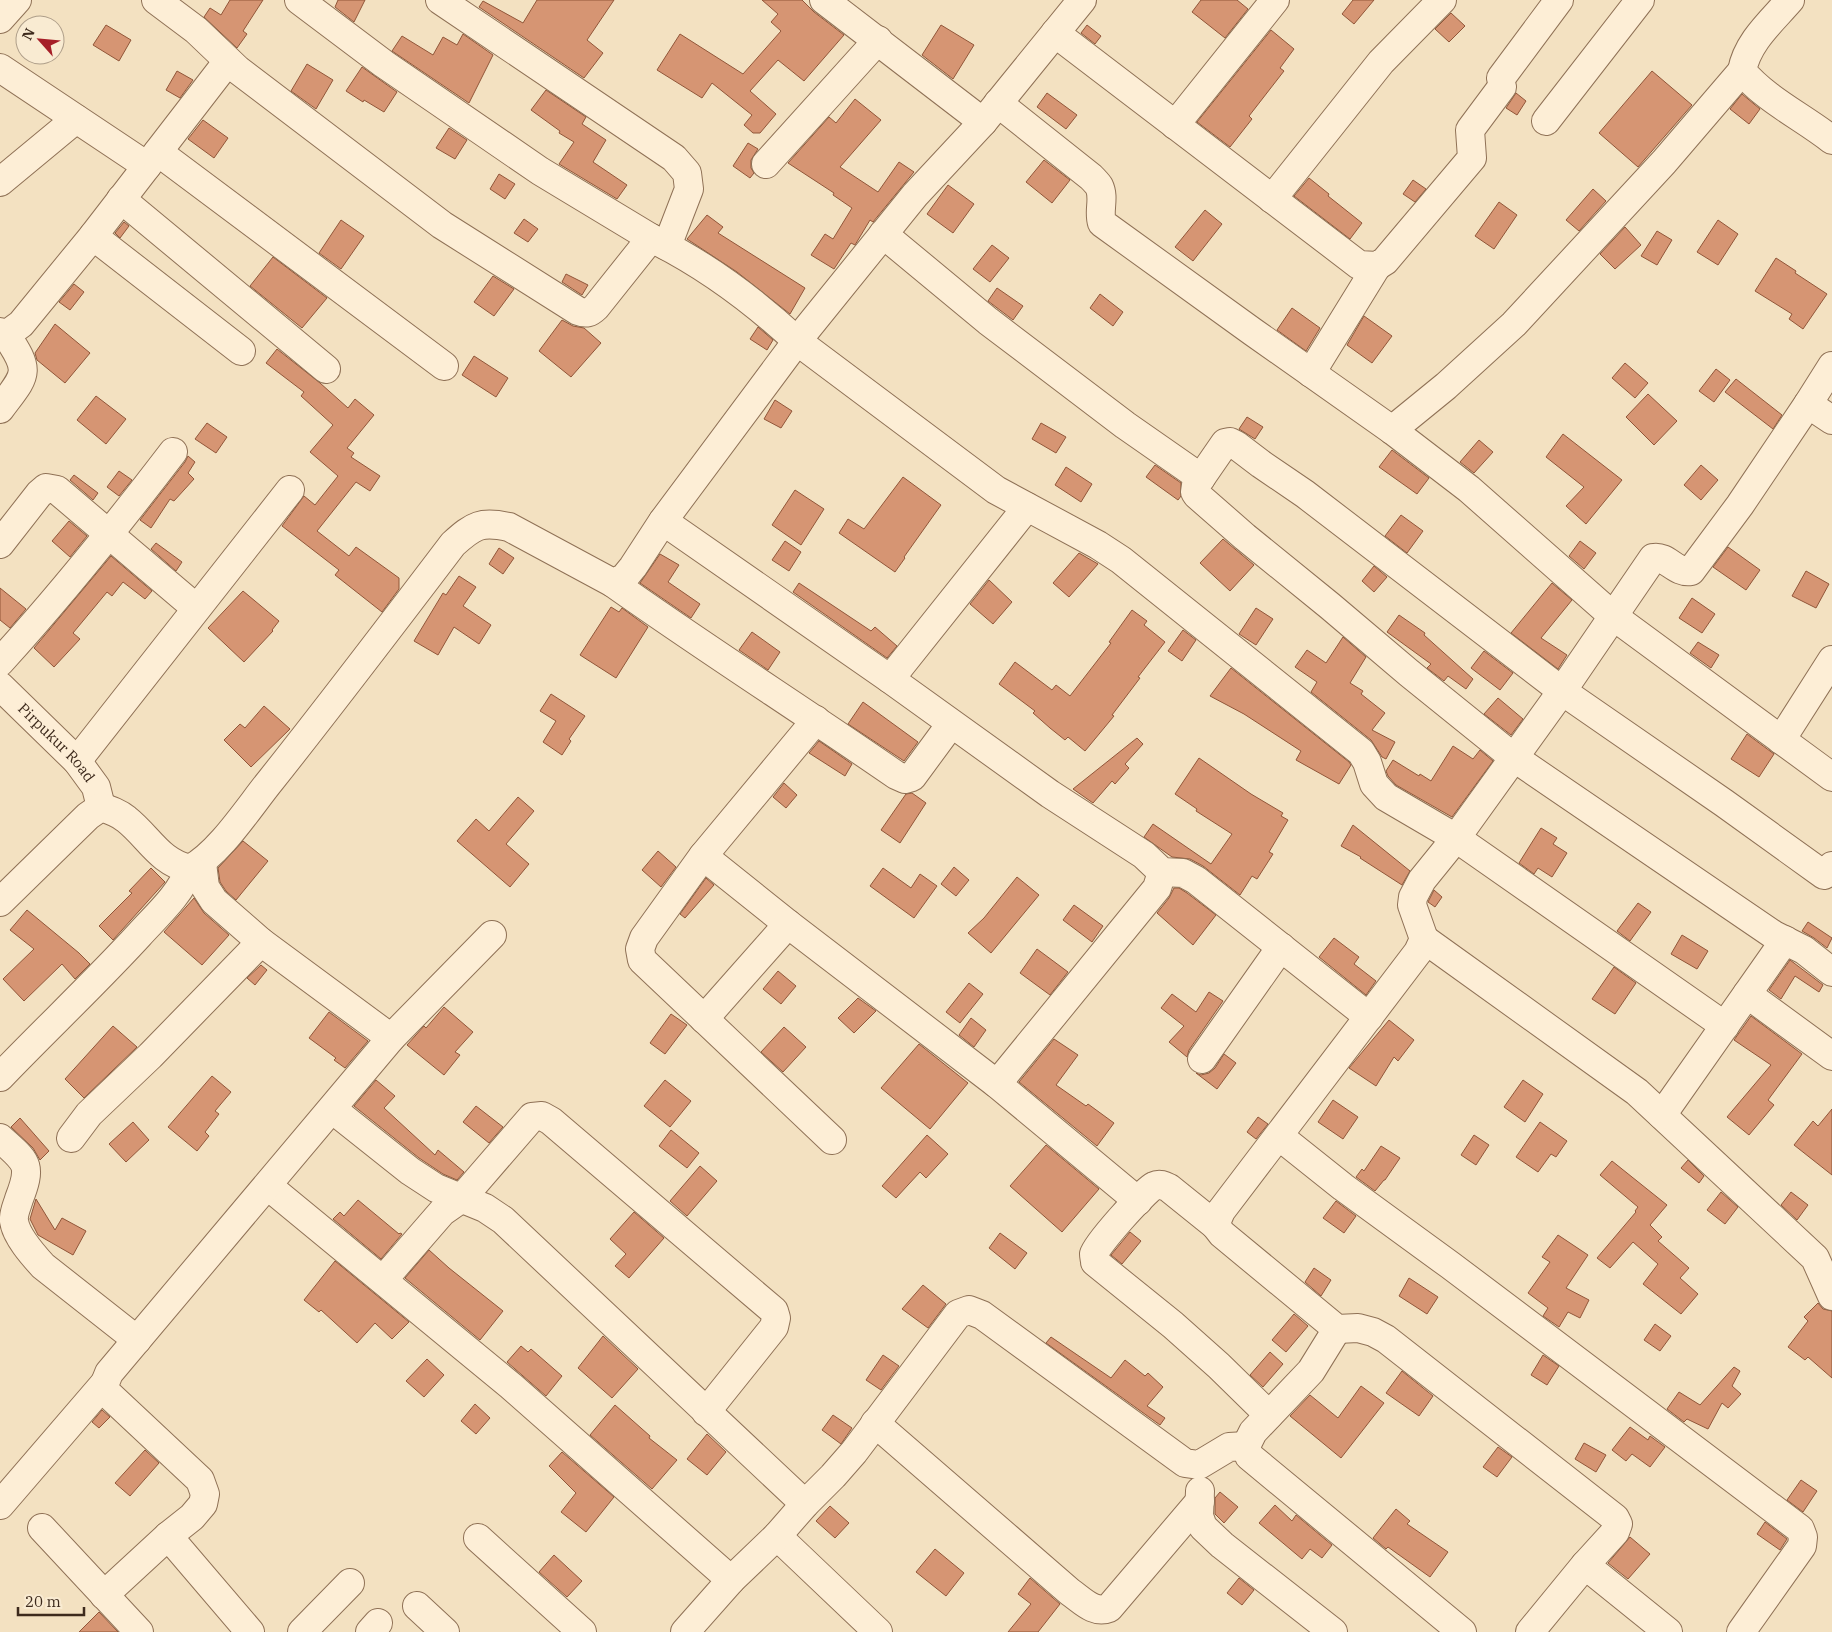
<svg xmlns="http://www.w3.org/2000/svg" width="1832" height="1632" font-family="'IBM Plex Serif',serif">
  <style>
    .building { fill: #d69573; stroke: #915639 }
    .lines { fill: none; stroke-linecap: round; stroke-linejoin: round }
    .minor-casing { stroke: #8f7156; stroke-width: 30 }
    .minor { stroke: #fdeed6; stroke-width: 28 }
    .labels { text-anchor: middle; stroke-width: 4.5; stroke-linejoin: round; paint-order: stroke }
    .street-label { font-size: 15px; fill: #3d2a1c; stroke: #f9ebd2 }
  </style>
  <rect width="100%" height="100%" fill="#f3e1c1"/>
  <!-- building -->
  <path class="building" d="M230,0H263L243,31L247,34L237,48L204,17L210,8L221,15Z
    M338,0H365L354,22L335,7Z
    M537,0H614L587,40L603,53L584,78L479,7L483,1L523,23Z
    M762,0H802L814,12L844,35L804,81L778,60L750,91L776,114L760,133H753L744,125L752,115L712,83L702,98L657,70L680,34L743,74L781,31L771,22L778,14Z
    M1201,0H1237L1248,9L1225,38L1192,12Z
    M1353,0H1374L1354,24L1342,14Z
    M1451,13L1465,26L1449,42L1435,29Z
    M106,25L131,40L119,61L93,45Z
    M941,25L974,45L953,79L922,55Z
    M1087,25L1101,36L1095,44L1081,33Z
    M1271,30L1294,49L1280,68L1284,71L1249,116L1252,119L1230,147L1197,122Z
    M463,34L493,55L469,103L392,51L402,36L433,55L443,37L457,45Z
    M307,64L333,80L316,109L291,91Z
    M362,67L397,92L384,112L364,100L363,102L346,91Z
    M177,71L193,80L180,98L166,90Z
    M1652,71L1692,105L1638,167L1599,133Z
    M546,90L586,117L582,124L606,140L593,162L627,185L617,199L559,164L574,142L559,133L560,131L531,110Z
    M1047,93L1077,115L1066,129L1037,107Z
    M1516,93L1526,101L1517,115L1506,108Z
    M1742,94L1760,109L1749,124L1730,109Z
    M855,99L881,120L840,167L878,192L899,162L914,172L873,222L870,220L855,245L851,243L834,269L811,255L825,234L833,239L852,208L833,195L834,193L788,163L829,117L836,123Z
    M203,120L228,138L214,158L188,139Z
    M449,128L467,140L455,159L436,148Z
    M748,143L758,149L751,160V168L754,173L750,178L733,166Z
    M1044,160L1070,180L1052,203L1026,182Z
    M499,174L515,184L505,199L490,189Z
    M1309,178L1329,194L1328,196L1362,223L1350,239L1294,196Z
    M1413,180L1426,189L1415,202L1403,194Z
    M948,185L974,204L953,233L927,214Z
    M1593,189L1606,201L1579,231L1566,220Z
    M1499,202L1517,215L1494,249L1475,236Z
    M1205,210L1222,224L1193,261L1175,247Z
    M707,215L723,227L718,233L805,288L790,314L737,272L687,239Z
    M524,219L538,229L528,242L514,233Z
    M341,220L364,236L341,269L319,253Z
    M1718,220L1738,234L1718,265L1697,252Z
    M124,222L129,226L120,238L115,233Z
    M1625,227L1641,245L1615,269L1600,254Z
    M1657,231L1672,240L1657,265L1641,256Z
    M992,245L1009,258L990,282L973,269Z
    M273,257L327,298L302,328L250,286Z
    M1776,258L1796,271L1795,273L1827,294L1803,329L1789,319L1792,314L1755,291Z
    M566,274L588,285L582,295L562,282Z
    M493,276L514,289L494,316L474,302Z
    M74,284L84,292L70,310L59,302Z
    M997,288L1023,306L1013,320L988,301Z
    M1100,294L1123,312L1113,326L1090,308Z
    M1292,308L1320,328L1306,351L1277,330Z
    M1364,316L1392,336L1372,363L1347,345Z
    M562,320L573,326L584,328L601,343L571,377L539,351Z
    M55,324L90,353L65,383L37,360L35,353Z
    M758,327L773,340L767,350L750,339Z
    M277,349L320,383L348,408L355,399L374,415L347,448L354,453L351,457L380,476L370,491L356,482L317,531L349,556L356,547L399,578V589L382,612L335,575L339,570L282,526L304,496L315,505L338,476L310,452L333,425L301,396L304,392L266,363Z
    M474,356L508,378L496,397L462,375Z
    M1625,363L1648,383L1635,398L1612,378Z
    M1716,369L1730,380L1714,402L1699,391Z
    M1736,379L1782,415L1773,429L1725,392Z
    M1648,394L1677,421L1654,445L1626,417Z
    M96,396L126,419L106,444L77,420Z
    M775,400L792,411L781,428L764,419Z
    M1247,417L1263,427L1255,439L1239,429Z
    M207,423L227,437L216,453L195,439Z
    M1041,423L1066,437L1056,453L1032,439Z
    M1563,434L1622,480L1586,524L1566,506L1584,487L1546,457Z
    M1479,440L1493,452L1474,473L1460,462Z
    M1392,450L1429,478L1417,494L1379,467Z
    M188,456L195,462L188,473L194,479L174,501L170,499L151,528L140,520L185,462Z
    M1155,465L1181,483V496L1178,500L1146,477Z
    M1701,465L1718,480L1701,500L1684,485Z
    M1066,467L1092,484L1081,502L1055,485Z
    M119,471L132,480L119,496L107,487Z
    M74,475L98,493L93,500L70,480Z
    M903,477L941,505L904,557L905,558L895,572L839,533L848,519L864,529Z
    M795,490L824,509L801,545L772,525Z
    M1401,515L1423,531L1407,553L1385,536Z
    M69,521L87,536L70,557L52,541Z
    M1223,539L1254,565L1230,591L1200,563Z
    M785,541L801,552L789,571L772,560Z
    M1580,541L1596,553L1584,569L1569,556Z
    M156,543L182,562L176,571L151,549Z
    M1728,547L1760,570L1746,590L1713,567Z
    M499,548L514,558L503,574L489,564Z
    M1079,553L1098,564L1069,597L1053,583Z
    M660,554L679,565L668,582L700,604L691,618L640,583Z
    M111,556L152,591L145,599L123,582L112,596L107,592L73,633L80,639L54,667L34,648Z
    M1374,566L1387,577L1374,592L1362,581Z
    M1806,571L1829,584L1816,608L1792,596Z
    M459,576L476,587L463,606L491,625L479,644L454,627L438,655L414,641L443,593L446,595Z
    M989,580L1012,602L993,624L970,604Z
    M799,583L871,631L875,627L897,646L887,658L793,592Z
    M1552,583L1572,600L1541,638L1567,655L1558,669L1511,633Z
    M0,588L26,609L10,628L0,620Z
    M243,591L279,621L272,630L273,631L244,662L208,628Z
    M1692,598L1715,614L1702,633L1679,618Z
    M611,607L619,612L622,608L648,627L616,678L580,655Z
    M1256,608L1273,619L1256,645L1239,634Z
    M1132,610L1147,621L1144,625L1165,642L1138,677L1140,678L1112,715L1114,716L1085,751L1068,737L1065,740L1050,728L1033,713L1035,711L999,684L1015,662L1052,690L1056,685L1070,696L1111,643L1109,642Z
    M1399,615L1425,633L1424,635L1473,679L1466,689L1448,676L1444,681L1427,668L1431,664L1387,632Z
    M1183,630L1196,640L1182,661L1168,651Z
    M752,632L780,652L768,670L739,650Z
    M1343,637L1366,657L1350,683L1363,691L1361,694L1385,713L1372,730L1395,742L1386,759L1382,757L1371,740L1311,692L1317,682L1295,667L1307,650L1326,663Z
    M1698,642L1719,655L1711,668L1690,653Z
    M1484,651L1513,673L1500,690L1471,668Z
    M1231,668L1349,762L1351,765L1339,784L1296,760L1301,751L1244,714L1210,696Z
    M551,694L585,716L569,739L571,741L562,755L543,742L556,721L540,711Z
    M1498,698L1523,719L1511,735L1484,714Z
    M863,702L918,742L904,761L848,724Z
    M264,706L290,729L251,767L224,740L240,724L245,728Z
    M1747,734L1774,754L1759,777L1731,759Z
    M1137,738L1143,744L1125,764L1129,768L1115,784L1112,781L1093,803L1073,789Z
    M819,741L852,764L845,776L809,753Z
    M1453,746L1473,759L1480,750L1493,761L1452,817L1396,785L1388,776L1386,771L1393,760L1419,776L1420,774L1431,781Z
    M1199,758L1251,794L1283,813L1281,816L1288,820L1269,852L1273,854L1257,879L1252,876L1240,895L1203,866L1190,859L1172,857L1144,837L1153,824L1211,864L1232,834L1196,811L1197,809L1175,794Z
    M784,783L797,795L786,808L773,797Z
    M912,793L926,803L900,843L881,830L906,794Z
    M518,797L534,811L506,844L529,864L510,887L457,841L476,819L489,831Z
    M1353,825L1410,871L1402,885L1360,858L1361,857L1341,846Z
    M1541,828L1557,838L1553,844L1567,853L1552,877L1538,868L1534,874L1519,863Z
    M243,841L268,861L236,900L226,891L220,882L218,868Z
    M658,851L676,867L661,887L642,870Z
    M954,867L969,880L956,896L941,884Z
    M151,868L165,882L113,940L99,926L132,893L129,891Z
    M883,868L911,888L920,874L937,886L914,918L870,886Z
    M1017,877L1039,895L991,953L968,933L984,918Z
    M706,878L714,885L685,918L680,914Z
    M1174,888H1179L1187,893L1216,915L1193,945L1157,913L1169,898Z
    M1434,890L1442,897L1435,907L1428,902Z
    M194,898L204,913L229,935L202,965L164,932Z
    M1638,903L1651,912L1630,941L1617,931Z
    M1074,905L1103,926L1092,942L1063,920Z
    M27,910L79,953L90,964L75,979L62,964L24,1001L3,979L34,949L10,930Z
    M1808,922L1832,938L1827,948L1814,938L1802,931Z
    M1682,935L1708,951L1697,969L1671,954Z
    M1334,938L1359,957L1354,964L1376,981L1366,995L1319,957Z
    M1037,949L1068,972L1050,995L1020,973Z
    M1790,960L1823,985L1819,992L1795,976L1781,999L1769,990Z
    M261,965L267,970L255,985L247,978Z
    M1614,967L1636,983L1615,1014L1592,999Z
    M778,971L796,986L781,1004L763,989Z
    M969,983L983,994L960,1023L946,1012Z
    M1209,992L1223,1001L1189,1050L1187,1057L1169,1042L1184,1026L1161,1008L1172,994L1196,1012Z
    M858,998L876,1011L854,1033L838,1018Z
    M444,1007L473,1032L455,1052L460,1055L444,1075L407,1045L424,1026L426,1028Z
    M329,1012L368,1041L345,1068L334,1060L336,1058L309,1038Z
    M671,1014L687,1025L665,1054L650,1043Z
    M1751,1016L1802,1054L1768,1100L1774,1105L1749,1135L1727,1117L1771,1065L1734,1040Z
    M971,1018L986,1030L974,1047L959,1035Z
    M1389,1020L1414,1040L1398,1061L1394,1057L1376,1086L1349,1068Z
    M113,1026L137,1047L84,1098L65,1079Z
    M784,1027L806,1047L783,1072L761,1052Z
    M1054,1039L1078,1055L1056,1085L1086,1106L1088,1104L1114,1123L1097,1146L1019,1082Z
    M919,1044L968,1083L930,1129L881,1088Z
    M1224,1054L1236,1063L1217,1089L1196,1073L1201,1075L1209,1073L1215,1068Z
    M212,1076L231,1092L215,1111L219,1114L205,1132L209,1136L197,1151L168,1127Z
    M376,1080L395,1096L384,1108L435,1155L438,1150L464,1172L457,1180L443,1174L419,1158L354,1106Z
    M665,1080L691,1101L670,1127L644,1106Z
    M1523,1080L1543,1094L1525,1122L1504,1107Z
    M1333,1100L1358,1117L1343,1139L1318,1122Z
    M476,1106L503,1127L489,1143L463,1122Z
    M1832,1109V1175L1794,1145L1813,1121L1818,1126Z
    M1258,1117L1268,1124L1256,1139L1247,1132Z
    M20,1118L49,1151L40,1160L33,1148L11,1127Z
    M133,1122L149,1140L126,1162L109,1144Z
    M1540,1122L1567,1141L1556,1157L1551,1154L1538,1172L1516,1157Z
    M671,1130L699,1153L687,1168L659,1146Z
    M927,1135L948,1154L926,1178L920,1172L896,1198L882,1186Z
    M1474,1135L1489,1145L1476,1165L1461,1155Z
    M1046,1145L1099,1189L1062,1232L1010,1186Z
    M1381,1146L1400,1158L1385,1180H1384L1375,1191L1356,1177L1362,1169L1364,1171Z
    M1688,1160L1704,1176L1699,1183L1681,1168Z
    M1612,1161L1667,1205L1650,1225L1662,1237L1658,1241L1689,1268L1680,1278L1698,1294L1681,1314L1643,1284L1658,1264L1633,1242L1610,1268L1597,1258L1636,1212L1635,1211L1638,1207L1600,1175Z
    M700,1166L717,1181L687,1216L670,1201Z
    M1721,1192L1738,1207L1725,1224L1707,1210Z
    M1791,1192L1808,1205L1797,1220L1781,1205Z
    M36,1199L55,1230L62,1218L86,1231L73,1255L38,1235L30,1219Z
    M358,1200L399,1234L400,1233L402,1234L381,1259L333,1219L340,1212L344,1216Z
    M1336,1201L1356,1216L1344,1233L1323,1218Z
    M634,1212L664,1238L629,1278L615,1266L626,1254L610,1239Z
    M1130,1232L1141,1241L1122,1264L1111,1255Z
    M1000,1233L1027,1253L1015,1269L989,1248Z
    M1558,1235L1588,1255L1566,1288L1589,1300L1580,1318L1568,1312L1559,1327L1543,1316L1548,1308L1528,1293L1550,1262L1542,1257Z
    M429,1250L449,1268L503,1311L480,1340L405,1278Z
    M335,1261L409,1322L392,1339L375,1323L357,1343L321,1310L319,1312L304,1300Z
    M1314,1268L1331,1280L1321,1296L1305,1282Z
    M1409,1278L1438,1297L1427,1314L1399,1296Z
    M923,1285L946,1304L928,1328L902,1309Z
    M1818,1303L1823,1309L1832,1311V1378L1808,1357L1805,1360L1788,1347L1808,1321L1804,1317Z
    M1294,1314L1308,1326L1286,1352L1272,1340Z
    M1655,1324L1671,1336L1660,1351L1644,1340Z
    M603,1336L638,1369L612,1398L578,1368Z
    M1051,1337L1111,1378L1125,1360L1145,1376L1148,1373L1163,1387L1147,1406L1165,1418L1160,1425L1046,1343Z
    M521,1346L528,1352L531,1349L562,1376L546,1396L507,1362Z
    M1270,1352L1283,1364L1263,1387L1250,1375Z
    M883,1355L899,1366L881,1390L866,1380Z
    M1543,1355L1559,1366L1547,1385L1531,1375Z
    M427,1359L444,1375L424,1397L406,1381Z
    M1734,1367L1740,1371L1732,1386L1741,1394L1728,1408L1722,1403L1708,1429L1687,1419L1684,1422L1667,1409L1679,1392L1700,1405Z
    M1402,1371L1433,1396L1419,1416L1386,1393Z
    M1361,1386L1384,1403L1341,1458L1290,1416L1310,1395L1338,1418Z
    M475,1404L490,1418L476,1434L461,1421Z
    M615,1405L650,1436L649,1438L677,1460L652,1489L590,1435Z
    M102,1410L110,1417L99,1428L92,1422Z
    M833,1415L852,1428L841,1444L822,1430Z
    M1630,1427L1648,1440L1650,1436L1665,1447L1650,1467L1632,1454L1626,1461L1612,1450Z
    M707,1434L726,1452L707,1475L687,1459Z
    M1584,1443L1606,1455L1596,1472L1575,1459Z
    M1498,1447L1512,1457L1497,1477L1483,1467Z
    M145,1450L159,1463L130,1496L115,1483Z
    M562,1452L614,1497L586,1532L561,1512L576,1493L549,1466Z
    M1801,1480L1817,1491L1803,1512L1787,1500Z
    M1220,1492L1238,1507L1224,1523L1215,1514V1498Z
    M1275,1505L1292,1521L1296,1515L1332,1545L1322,1558L1310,1549L1302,1559L1259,1523Z
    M830,1506L849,1523L835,1538L816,1521Z
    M1396,1509L1410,1521L1407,1524L1448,1552L1430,1577L1388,1547L1386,1549L1373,1538Z
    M1765,1522L1787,1539L1780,1550L1757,1534Z
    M1630,1537L1650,1554L1628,1579L1608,1563Z
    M935,1549L964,1573L946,1596L916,1572Z
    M554,1555L582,1581L567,1597L539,1572Z
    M1030,1578L1060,1604L1038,1632H1008L1031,1604L1018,1594Z
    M1239,1578L1254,1590L1242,1605L1227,1593Z
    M99,1612L118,1632H79Z"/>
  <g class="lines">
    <defs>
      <g id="minor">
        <path d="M156,0L196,30L238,70L442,225L578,311C586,314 590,313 596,307L651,238"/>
        <path d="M299,0L384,64L540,171L651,238C704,264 754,301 797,341L996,490L1098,545L1121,560L1361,752L1367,762L1374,784L1386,797L1456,838L1725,1026"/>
        <path d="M440,0L674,158L687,173L689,189L667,246"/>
        <path d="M824,0L983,122"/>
        <path d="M1790,0C1772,21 1747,42 1742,71C1766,100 1803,117 1832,140"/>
        <path d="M0,19L17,0"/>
        <path d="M1055,33L1359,265L1377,266L1385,261L1472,158L1470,130L1502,87"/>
        <path d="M0,68L147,166"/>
        <path d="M1501,78L1559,0"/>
        <path d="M998,103L1091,177C1094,180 1097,183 1099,186C1105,198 1098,211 1102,223L1253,332L1392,430L1469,489L1613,616L1832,777"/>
        <path d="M1546,121L1640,0"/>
        <path d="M1175,125L1275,0"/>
        <path d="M158,152L444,366"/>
        <path d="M766,164L878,40"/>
        <path d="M0,182L76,119"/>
        <path d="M121,199L326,369"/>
        <path d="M1272,199L1381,62L1442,0"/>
        <path d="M883,234L988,321L1125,425L1201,478"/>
        <path d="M93,236L241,351"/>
        <path d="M0,332L6,335L21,324L93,236L228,61"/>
        <path d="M1311,373L1377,266"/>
        <path d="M1808,404L1832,366"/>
        <path d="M0,409C26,374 32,373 6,335"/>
        <path d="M1392,430L1446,386L1514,324L1664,162L1742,71"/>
        <path d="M663,521L890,679L1050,794L1144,855L1162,872L1183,873L1196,880L1369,1017"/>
        <path d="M0,544L39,494L46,488L57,490L196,608"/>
        <path d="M613,583C706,649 802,710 896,775L905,779L912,777L951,724"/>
        <path d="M0,662C61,595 118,524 173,452"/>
        <path d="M890,679L1027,507"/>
        <path id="s1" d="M0,686L77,761L96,787L101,807"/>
        <path d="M816,720L703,856L644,938L640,949L642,960L832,1140"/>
        <path d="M1781,740L1832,660"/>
        <path d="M77,761L290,490"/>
        <path d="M703,856L788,924L997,1084L1138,1201"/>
        <path d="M202,863L205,887L214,901L261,942L391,1038"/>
        <path d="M1832,866L1824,875L1724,803L1562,691L1305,494L1261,464L1236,445L1230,442L1225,443L1196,485L1195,492L1197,495L1245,537L1330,606L1409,673L1513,757L1774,935L1804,950L1832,972"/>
        <path d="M0,902L88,816L101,807C110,810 119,813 126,819C149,837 159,862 190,869C220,853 249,807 271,780C333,702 393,623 453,544C474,525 481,521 509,527L613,583L624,578L633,567L663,521L797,341L915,195L983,122L1082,0"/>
        <path d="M1424,939L1637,1092L1815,1258L1832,1296"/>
        <path d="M1747,994L1832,1056"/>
        <path d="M704,1019L788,924"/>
        <path d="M1202,1059L1281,947"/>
        <path d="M0,1077C46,1029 94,984 139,935C158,914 179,896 190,869"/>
        <path d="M997,1084L1157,888L1162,872"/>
        <path d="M332,1109L410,1171L436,1188L485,1208L503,1220L805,1504"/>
        <path d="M1662,1115L1785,940"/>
        <path d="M1279,1136L1343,1187L1450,1265L1800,1529L1803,1537L1802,1546L1741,1632"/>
        <path d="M0,1138C26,1162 33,1163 19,1199C17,1206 13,1214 14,1221C16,1236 33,1255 43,1266L137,1340"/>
        <path d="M71,1138L89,1114L150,1056L261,942"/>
        <path d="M268,1186L511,1386L731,1580"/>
        <path d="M1215,1225L1169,1188C1165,1186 1160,1183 1154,1186C1145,1190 1096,1245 1094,1254C1094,1257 1095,1260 1095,1262L1173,1325L1219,1366L1269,1415"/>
        <path d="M383,1280L442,1212L462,1198L532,1117L542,1116L551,1121L774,1311L776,1318L774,1327L706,1412"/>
        <path d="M1337,1329L1311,1371L1253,1432L1246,1446L1249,1456L1462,1632"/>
        <path d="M875,1423L1070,1592C1083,1601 1094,1614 1109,1608L1200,1501"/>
        <path d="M1200,1491L1199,1516L1203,1527L1222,1545L1333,1632"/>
        <path d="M0,1505L105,1383"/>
        <path d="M42,1528L139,1632"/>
        <path d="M168,1536L250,1632"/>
        <path d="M777,1536L878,1632"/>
        <path d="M478,1538L582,1632"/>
        <path d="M1585,1565L1668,1632"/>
        <path d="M104,1595L168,1536L192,1517L203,1504L205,1494L200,1480L106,1392L105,1383L109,1373L391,1038L492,935"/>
        <path d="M417,1606L445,1632"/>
        <path d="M302,1632L350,1583"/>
        <path d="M370,1632L378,1623"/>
        <path d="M685,1632L731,1580L777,1536L805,1504L833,1476L854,1452L958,1314L969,1310L982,1315L1185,1463L1199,1465L1229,1447L1246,1446"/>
        <path d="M1530,1632L1585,1565L1615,1532L1618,1524L1615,1518L1386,1339L1373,1332L1358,1328L1337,1329L1222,1234L1215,1225L1221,1211L1418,952L1424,939L1412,905L1413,897L1422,880L1456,838L1562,691L1653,558C1667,555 1676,574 1691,571L1740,505L1808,404L1832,420"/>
      </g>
    </defs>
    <!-- minor casing -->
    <use href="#minor" class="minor-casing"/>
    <!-- minor -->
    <use href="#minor" class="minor"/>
  </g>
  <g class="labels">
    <!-- street labels -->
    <g class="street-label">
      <text dy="5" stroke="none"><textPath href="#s1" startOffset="80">Pirpukur Road</textPath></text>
    </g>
  </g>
  <!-- north arrow -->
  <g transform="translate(40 40) rotate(297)"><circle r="24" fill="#f9ebd2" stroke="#ae9e89"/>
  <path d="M0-4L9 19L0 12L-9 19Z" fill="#a61f28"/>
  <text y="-8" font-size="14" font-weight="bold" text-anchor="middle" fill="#3d2a1c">N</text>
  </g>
  <!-- scale -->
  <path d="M18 1607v8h66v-8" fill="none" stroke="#3d2a1c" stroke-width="2.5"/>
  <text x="25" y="1607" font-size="15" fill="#3d2a1c" stroke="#f9ebd2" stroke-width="4" paint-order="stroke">20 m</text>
</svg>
